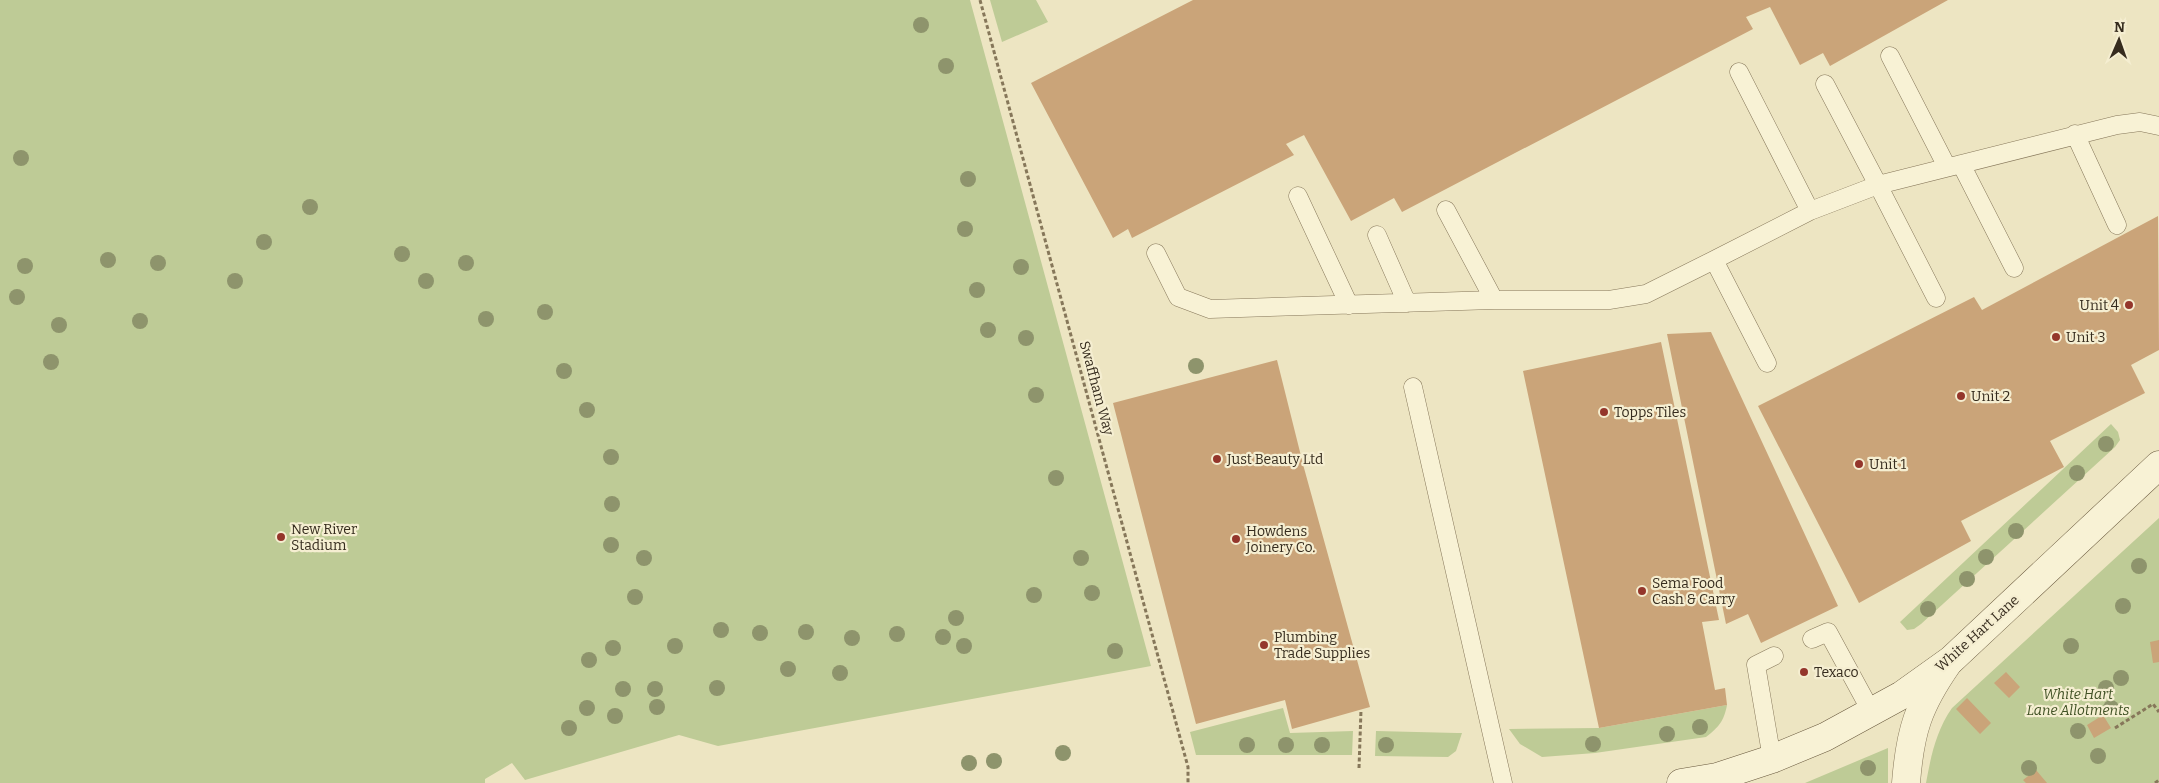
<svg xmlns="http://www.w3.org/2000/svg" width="2159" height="783" font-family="Bitter,serif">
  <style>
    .green { fill: #becb96 }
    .building { fill: #caa479 }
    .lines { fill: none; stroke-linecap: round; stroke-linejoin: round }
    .lane-casing { stroke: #86775a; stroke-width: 19 }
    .street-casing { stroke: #86775a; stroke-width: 29 }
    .secondary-casing { stroke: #68583d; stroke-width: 29 }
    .path { stroke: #86775a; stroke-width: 3; stroke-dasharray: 4 2.5; stroke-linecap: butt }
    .lane { stroke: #f8f2d5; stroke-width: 18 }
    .street { stroke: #f8f2d5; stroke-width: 28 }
    .secondary { stroke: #f8f2d5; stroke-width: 28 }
    .tree { fill: #8e946c }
    .poi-dot { fill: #94362b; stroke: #f5eed1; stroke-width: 2 }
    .labels { text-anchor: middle; stroke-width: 4.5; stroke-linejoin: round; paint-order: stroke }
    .poi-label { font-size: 14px; fill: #362c1e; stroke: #f5eed1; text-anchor: start }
    .street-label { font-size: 14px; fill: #362c1e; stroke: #f5eed1 }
    .park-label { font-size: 14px; font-style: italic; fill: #415225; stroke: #f5eed1 }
  </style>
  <rect width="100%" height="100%" fill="#ede5c2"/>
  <!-- green -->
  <path class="green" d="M0,0H970L1151,666L718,746L679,735L525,780L512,763L485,779V783H0Z
    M990,0H1036L1048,22L1002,42Z
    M2111,424L2118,432L2120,440L2115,447L1921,624L1914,629L1907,630L1900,622Z
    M2159,518V783H1926C1931,756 1936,731 1952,708Z
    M1727,705C1724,721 1719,727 1706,737L1595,753L1542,757L1520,744L1509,729L1599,728Z
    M1283,708L1290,733L1353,731L1352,755H1196L1190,732Z
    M1376,731L1457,733H1462L1456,751L1448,757L1375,756Z
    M1888,748V783H1805Z"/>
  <!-- building -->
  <path class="building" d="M1193,0H1948L1830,66L1823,53L1800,65L1770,7L1746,17L1753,29L1402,212L1394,198L1351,221L1304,135L1286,144L1294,155L1132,238L1128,229L1113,238L1031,83Z
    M2158,216L2159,350L2131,365L2145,393L2050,441L2064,467L1961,521L1971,541L1859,603L1758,406L1974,297L1982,310Z
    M1711,332L1838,606L1761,643L1748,614L1726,624L1667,334Z
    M1661,342L1719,620L1702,622L1715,690L1725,688L1727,705L1599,728L1523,371Z
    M1277,360L1304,468L1370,707L1292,729L1285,700L1196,724L1113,403Z
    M2159,640V662L2153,663L2150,642Z
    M2006,672L2020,687L2009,698L1994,683Z
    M1967,698L1991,723L1980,734L1956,709Z
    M2103,715L2111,728L2094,738L2087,725Z
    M2036,770L2047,783H2026L2023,780Z"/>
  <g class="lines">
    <defs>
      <path id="lane" d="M1890,56L1947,167
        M1739,72L1810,211L1878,185L1825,84
        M2075,134L2117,225
        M1961,164L2014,268
        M1298,196L1349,305
        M1446,210L1494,300
        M1377,235L1407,303
        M1156,253L1178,297L1210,309L1494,300H1609L1646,294L1714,260
        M1936,298L1878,185L2117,125L2140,122L2159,126
        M1767,363L1714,260L1810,211
        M1413,387L1503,783
        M1812,639L1828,632L1872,713
        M1772,759L1756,665L1774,656"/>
      <path id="street" d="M1906,783C1910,731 1918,706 1948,663"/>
      <path id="secondary" d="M1681,783L1717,777L1772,759L1825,737L1902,695L1951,660L2159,465"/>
    </defs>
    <!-- lane casing -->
    <use href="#lane" class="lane-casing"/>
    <!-- street casing -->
    <use href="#street" class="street-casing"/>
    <!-- secondary casing -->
    <use href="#secondary" class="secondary-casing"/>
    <!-- path -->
    <path class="path" d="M980,0L1188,767V783
      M2115,728L2153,704L2159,712
      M1359,768L1361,710
      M2155,783L2159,780"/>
    <!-- lane -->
    <use href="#lane" class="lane"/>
    <!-- street -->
    <use href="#street" class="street"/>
    <!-- secondary -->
    <use href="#secondary" class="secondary"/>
  </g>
  <!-- trees -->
  <g class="tree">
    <circle cx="921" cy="25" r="8"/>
    <circle cx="946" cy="66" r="8"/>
    <circle cx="21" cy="158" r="8"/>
    <circle cx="968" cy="179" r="8"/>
    <circle cx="310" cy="207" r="8"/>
    <circle cx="965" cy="229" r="8"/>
    <circle cx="264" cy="242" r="8"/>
    <circle cx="402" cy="254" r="8"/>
    <circle cx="108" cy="260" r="8"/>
    <circle cx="158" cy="263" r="8"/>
    <circle cx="466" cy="263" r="8"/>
    <circle cx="25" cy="266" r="8"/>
    <circle cx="1021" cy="267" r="8"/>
    <circle cx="235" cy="281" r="8"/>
    <circle cx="426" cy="281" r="8"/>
    <circle cx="977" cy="290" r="8"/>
    <circle cx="17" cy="297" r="8"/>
    <circle cx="545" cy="312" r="8"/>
    <circle cx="486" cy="319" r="8"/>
    <circle cx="140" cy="321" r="8"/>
    <circle cx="59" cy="325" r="8"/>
    <circle cx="988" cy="330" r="8"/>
    <circle cx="1026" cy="338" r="8"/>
    <circle cx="51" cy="362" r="8"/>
    <circle cx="1196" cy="366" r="8"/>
    <circle cx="564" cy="371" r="8"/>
    <circle cx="1036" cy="395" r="8"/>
    <circle cx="587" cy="410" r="8"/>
    <circle cx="2106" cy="444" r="8"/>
    <circle cx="611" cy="457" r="8"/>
    <circle cx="2077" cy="473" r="8"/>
    <circle cx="1056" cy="478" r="8"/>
    <circle cx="612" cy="504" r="8"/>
    <circle cx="2016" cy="531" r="8"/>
    <circle cx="611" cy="545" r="8"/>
    <circle cx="1986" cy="557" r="8"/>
    <circle cx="644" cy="558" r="8"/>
    <circle cx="1081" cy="558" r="8"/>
    <circle cx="2139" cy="566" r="8"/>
    <circle cx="1967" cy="579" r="8"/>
    <circle cx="1092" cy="593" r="8"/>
    <circle cx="1034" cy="595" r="8"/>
    <circle cx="635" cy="597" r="8"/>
    <circle cx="2123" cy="606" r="8"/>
    <circle cx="1928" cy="609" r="8"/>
    <circle cx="956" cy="618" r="8"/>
    <circle cx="721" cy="630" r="8"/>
    <circle cx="806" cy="632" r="8"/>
    <circle cx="760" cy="633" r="8"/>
    <circle cx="897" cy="634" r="8"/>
    <circle cx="943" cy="637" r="8"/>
    <circle cx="852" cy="638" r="8"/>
    <circle cx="675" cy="646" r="8"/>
    <circle cx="964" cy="646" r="8"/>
    <circle cx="2071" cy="646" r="8"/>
    <circle cx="613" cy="648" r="8"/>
    <circle cx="1115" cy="651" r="8"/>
    <circle cx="589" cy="660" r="8"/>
    <circle cx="788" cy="669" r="8"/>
    <circle cx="840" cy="673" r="8"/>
    <circle cx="2121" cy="678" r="8"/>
    <circle cx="717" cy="688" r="8"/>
    <circle cx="2106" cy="688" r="8"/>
    <circle cx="623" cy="689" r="8"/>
    <circle cx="655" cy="689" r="8"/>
    <circle cx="657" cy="707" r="8"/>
    <circle cx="587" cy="708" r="8"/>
    <circle cx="2111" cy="708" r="8"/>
    <circle cx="615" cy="716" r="8"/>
    <circle cx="1700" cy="727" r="8"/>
    <circle cx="569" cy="728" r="8"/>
    <circle cx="2078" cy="731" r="8"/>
    <circle cx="1667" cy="734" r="8"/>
    <circle cx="1593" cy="744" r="8"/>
    <circle cx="1247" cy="745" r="8"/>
    <circle cx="1286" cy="745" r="8"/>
    <circle cx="1322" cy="745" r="8"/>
    <circle cx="1386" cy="745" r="8"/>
    <circle cx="1063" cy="753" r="8"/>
    <circle cx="2098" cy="756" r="8"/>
    <circle cx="994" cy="761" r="8"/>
    <circle cx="969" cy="763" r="8"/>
    <circle cx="1868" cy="768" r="8"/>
    <circle cx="2029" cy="768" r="8"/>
  </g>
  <!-- markers -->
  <g class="poi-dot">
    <circle cx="2129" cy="305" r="5"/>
    <circle cx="2056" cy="337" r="5"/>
    <circle cx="1961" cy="396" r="5"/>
    <circle cx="1604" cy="412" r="5"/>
    <circle cx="1217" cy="459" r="5"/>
    <circle cx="1859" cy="464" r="5"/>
    <circle cx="281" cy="537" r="5"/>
    <circle cx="1236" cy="539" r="5"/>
    <circle cx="1642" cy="591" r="5"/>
    <circle cx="1264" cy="645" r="5"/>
    <circle cx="1804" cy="672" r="5"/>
  </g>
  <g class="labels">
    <!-- poi labels -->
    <g class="poi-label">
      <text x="2119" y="310" text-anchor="end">Unit 4</text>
      <text x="2066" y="342">Unit 3</text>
      <text x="1971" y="401">Unit 2</text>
      <text x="1614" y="417">Topps Tiles</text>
      <text x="1227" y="464">Just Beauty Ltd</text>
      <text x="1869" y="469">Unit 1</text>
      <text x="291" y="534">New River<tspan x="291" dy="16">Stadium</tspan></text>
      <text x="1246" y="536">Howdens<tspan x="1246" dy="16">Joinery Co.</tspan></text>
      <text x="1652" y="588">Sema Food<tspan x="1652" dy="16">Cash &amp; Carry</tspan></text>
      <text x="1274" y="642">Plumbing<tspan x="1274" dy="16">Trade Supplies</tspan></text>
      <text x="1814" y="677">Texaco</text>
    </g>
    <!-- street labels -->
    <g class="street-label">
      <text transform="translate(1097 388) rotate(75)" y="5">Swaffham Way</text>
      <text transform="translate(1977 633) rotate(-42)" y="5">White Hart Lane</text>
    </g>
    <!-- park labels -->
    <g class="park-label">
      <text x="2078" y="699">White Hart<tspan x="2078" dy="16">Lane Allotments</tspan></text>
    </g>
  </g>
  <!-- north arrow -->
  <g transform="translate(2119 40) rotate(2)" stroke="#f5eed1" stroke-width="4" paint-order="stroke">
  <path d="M0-4L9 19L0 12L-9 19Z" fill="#362c1e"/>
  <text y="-8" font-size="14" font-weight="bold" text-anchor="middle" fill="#362c1e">N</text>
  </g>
</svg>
